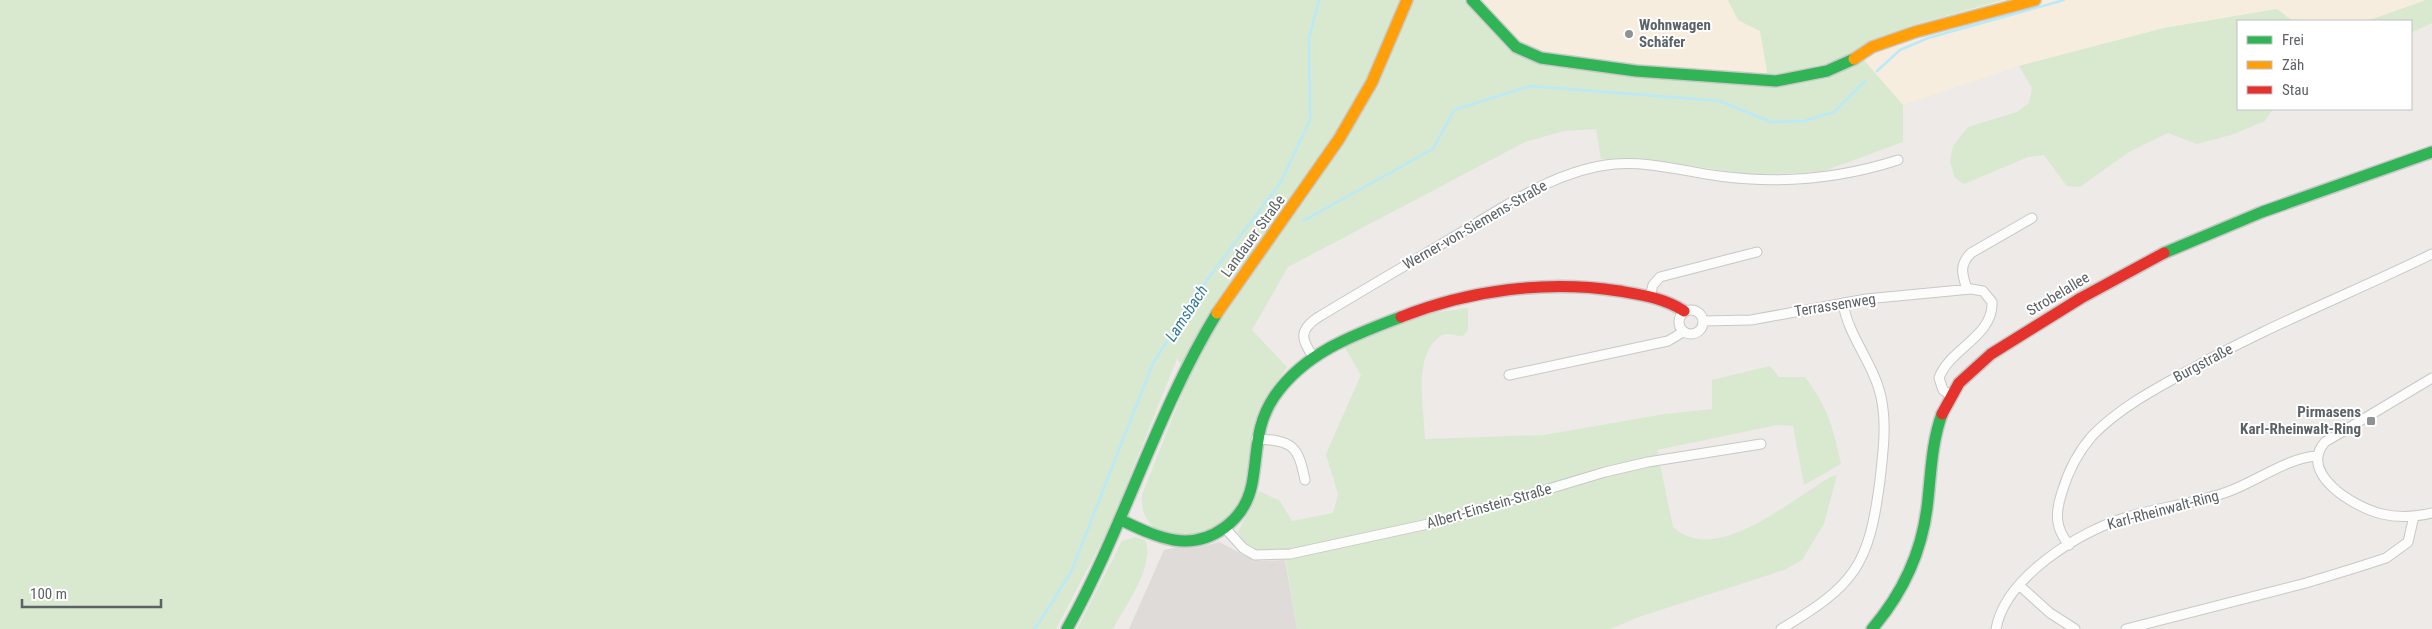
<svg xmlns="http://www.w3.org/2000/svg" width="2432" height="629" font-family="'Roboto Condensed',sans-serif">
  <style>
    .commercial { fill: #f7eddf }
    .industrial { fill: #dedbd8 }
    .green { fill: #d8e9d0 }
    .lines { fill: none; stroke-linecap: round; stroke-linejoin: round }
    .stream { stroke: #bae9f8; stroke-width: 2.5 }
    .street-casing { stroke: #c8c8c8; stroke-width: 11 }
    .fast-casing { stroke: #c8c8c8; stroke-width: 14 }
    .slow-casing { stroke: #c8c8c8; stroke-width: 14 }
    .jam-casing { stroke: #c8c8c8; stroke-width: 14 }
    .street { stroke: #fcfcfb; stroke-width: 9 }
    .fast { stroke: #30b455; stroke-width: 11 }
    .slow { stroke: #ff9f0a; stroke-width: 11 }
    .jam { stroke: #e5322d; stroke-width: 11 }
    .poi-dot { fill: #8f9293; stroke: #fff; stroke-width: 2 }
    .labels { text-anchor: middle; stroke-width: 4; stroke-linejoin: round; paint-order: stroke }
    .poi-label { font-size: 15px; font-weight: bold; fill: #5c6266; stroke: #fff; text-anchor: start }
    .street-label { font-size: 15px; fill: #5c6266; stroke: #fff }
    .water-label { font-size: 16px; font-style: italic; fill: #327b9d; stroke: #fff }
  </style>
  <rect width="100%" height="100%" fill="#edeae7"/>
  <!-- commercial -->
  <path class="commercial" d="M1479,0H1728L1738,20L1760,31L1768,77L1626,64L1539,52L1515,39Z
    M2003,0H2426L2367,21H2293L2277,9L2164,28L2019,66L1903,105L1862,58L1909,26Z"/>
  <!-- industrial -->
  <path class="industrial" d="M1219,542L1246,556L1261,561L1285,560L1297,629H1129L1164,550L1178,547L1196,548Z"/>
  <!-- green -->
  <path class="green" d="M0,0H1463L1513,53L1555,66L1760,83L1862,58L1903,105V142L1821,172L1752,175L1641,158L1601,159L1596,129L1564,131L1525,142L1288,267L1252,330L1287,367C1278,381 1265,395 1259,409C1239,456 1264,521 1196,535C1187,536 1166,536 1159,531C1145,522 1141,510 1142,495L1189,376L1177,359L1109,528L1056,629H0Z
    M1728,0H2003L1909,26L1864,51L1809,72L1768,77L1760,31L1738,20Z
    M2426,0H2432V23L2411,33V21H2367Z
    M2277,9L2293,21H2238V109H2273L2265,121L2231,135L2197,144L2168,133L2129,152L2080,187L2067,186L2044,155L2028,157L1964,184L1955,178L1950,162L1953,146L1968,127L2017,112L2029,103L2032,88L2019,66L2164,28Z
    M1468,308V330L1463,336C1456,337 1448,331 1441,336C1412,353 1424,410 1425,439L1544,435L1665,414L1712,409V380L1770,366L1779,377H1805C1827,406 1834,429 1841,464L1804,485L1793,426L1777,425L1657,450L1673,527C1711,562 1773,514 1807,492C1816,487 1827,477 1837,475L1824,524L1802,560L1784,570L1639,617L1610,629H1297L1284,550L1255,551L1243,541L1238,532L1259,491L1280,501L1292,521L1333,513L1338,494L1326,454L1361,375L1344,346L1431,313Z
    M1136,537L1145,540C1156,563 1126,606 1114,627L1113,629H1077L1122,541Z"/>
  <g class="lines">
    <!-- stream -->
    <path class="stream" d="M1877,71L1900,50L1928,38L2064,0
      M1254,218H1274
      M1303,221L1433,149L1454,110L1530,86L1720,101L1771,122L1804,121L1834,112L1865,81
      M1035,629L1071,572L1153,363L1204,284L1281,182L1310,120L1309,38L1319,0"/>
    <defs>
      <path id="street" d="M1967,289C1962,274 1959,265 1971,253L2032,218
        M1650,297L1653,285L1660,277L1757,252
        M1679 322a12 12 0 1 1 24 0a12 12 0 1 1-24 0Z
        M1703,321L1751,320L1866,299L1971,289L1983,291L1992,302C1994,336 1949,349 1939,378L1943,390L1950,395
        M1313,356C1301,340 1299,330 1317,318C1363,290 1410,263 1457,235C1506,206 1555,170 1614,164C1649,161 1683,171 1719,176C1779,184 1839,179 1898,160
        M1509,375L1668,341L1683,332
        M2432,378L2325,442C2297,474 2356,508 2382,514C2399,518 2415,517 2432,513
        M1256,439C1293,440 1298,446 1305,480
        M1225,528L1243,548L1255,555L1290,554L1442,521L1605,472L1648,462L1761,444
        M2069,545C2055,528 2055,513 2062,492C2068,472 2078,452 2092,436C2118,409 2153,390 2186,372C2265,327 2350,294 2432,254
        M2019,585L2050,613L2075,629
        M1781,629C1855,585 1869,566 1880,480C1883,453 1887,424 1881,397C1874,364 1848,336 1843,303
        M1996,629C2005,577 2080,531 2127,517C2160,507 2194,504 2227,492C2256,482 2288,457 2318,456
        M2126,629L2306,583L2355,568L2386,558L2408,542L2414,516"/>
      <path id="fast" d="M1472,0L1516,47L1541,58L1636,71L1776,81L1827,71L1854,59
        M2164,253L2262,212L2432,152
        M1121,520C1138,528 1156,537 1174,540C1211,546 1245,520 1252,484C1258,452 1255,425 1274,397C1304,353 1353,335 1401,317
        M1067,629C1124,527 1156,413 1217,313
        M1872,629C1902,594 1921,555 1927,508C1931,476 1931,444 1942,414"/>
      <path id="slow" d="M1854,59L1872,47L1915,32L2035,0
        M1217,313L1339,139L1372,82L1407,0"/>
      <path id="jam" d="M1401,317C1469,290 1546,280 1619,291C1642,295 1664,298 1684,311
        M1942,414L1959,383L1991,354L2081,298L2164,253"/>
    </defs>
    <!-- street casing -->
    <use href="#street" class="street-casing"/>
    <!-- fast casing -->
    <use href="#fast" class="fast-casing"/>
    <!-- slow casing -->
    <use href="#slow" class="slow-casing"/>
    <!-- jam casing -->
    <use href="#jam" class="jam-casing"/>
    <!-- street -->
    <use href="#street" class="street"/>
    <!-- fast -->
    <use href="#fast" class="fast"/>
    <!-- slow -->
    <use href="#slow" class="slow"/>
    <!-- jam -->
    <use href="#jam" class="jam"/>
  </g>
  <!-- markers -->
  <g class="poi-dot">
    <circle cx="1629" cy="34" r="5"/>
    <rect x="2366" y="416" width="10" height="10" rx="2.5"/>
  </g>
  <g class="labels">
    <!-- poi labels -->
    <g class="poi-label">
      <text x="1639" y="30">Wohnwagen<tspan x="1639" dy="17">Schäfer</tspan></text>
      <text x="2361" y="417" text-anchor="end">Pirmasens<tspan x="2361" dy="17">Karl-Rheinwalt-Ring</tspan></text>
    </g>
    <!-- street labels -->
    <g class="street-label">
      <text transform="translate(1475 225) rotate(-30)" y="5">Werner-von-Siemens-Straße</text>
      <text transform="translate(1253 236) rotate(-54)" y="5">Landauer Straße</text>
      <text transform="translate(2058 294) rotate(-31)" y="5">Strobelallee</text>
      <text transform="translate(1835 305) rotate(-9)" y="5">Terrassenweg</text>
      <text transform="translate(2203 363) rotate(-28)" y="5">Burgstraße</text>
      <text transform="translate(1489 506) rotate(-16)" y="5">Albert-Einstein-Straße</text>
      <text transform="translate(2163 510) rotate(-15)" y="5">Karl-Rheinwalt-Ring</text>
    </g>
    <!-- water labels -->
    <g class="water-label">
      <text transform="translate(1186 313) rotate(-57)" y="6">Lamsbach</text>
    </g>
  </g>
  <!-- legend -->
  <rect x="2237" y="20" width="175" height="90" fill="#ffffff" stroke="#bec0c2"/>
  <rect x="2247" y="36" width="25" height="8" fill="#30b455" stroke="#bec0c2"/>
  <text x="2282" y="45" font-size="15" fill="#5c6266">Frei</text>
  <rect x="2247" y="61" width="25" height="8" fill="#ff9f0a" stroke="#bec0c2"/>
  <text x="2282" y="70" font-size="15" fill="#5c6266">Zäh</text>
  <rect x="2247" y="86" width="25" height="8" fill="#e5322d" stroke="#bec0c2"/>
  <text x="2282" y="95" font-size="15" fill="#5c6266">Stau</text>
  <!-- scale -->
  <path d="M22 599v8h139v-8" fill="none" stroke="#5c6266" stroke-width="2.5"/>
  <text x="30" y="599" font-size="15" fill="#5c6266" stroke="#ffffff" stroke-width="4" paint-order="stroke">100 m</text>
</svg>
